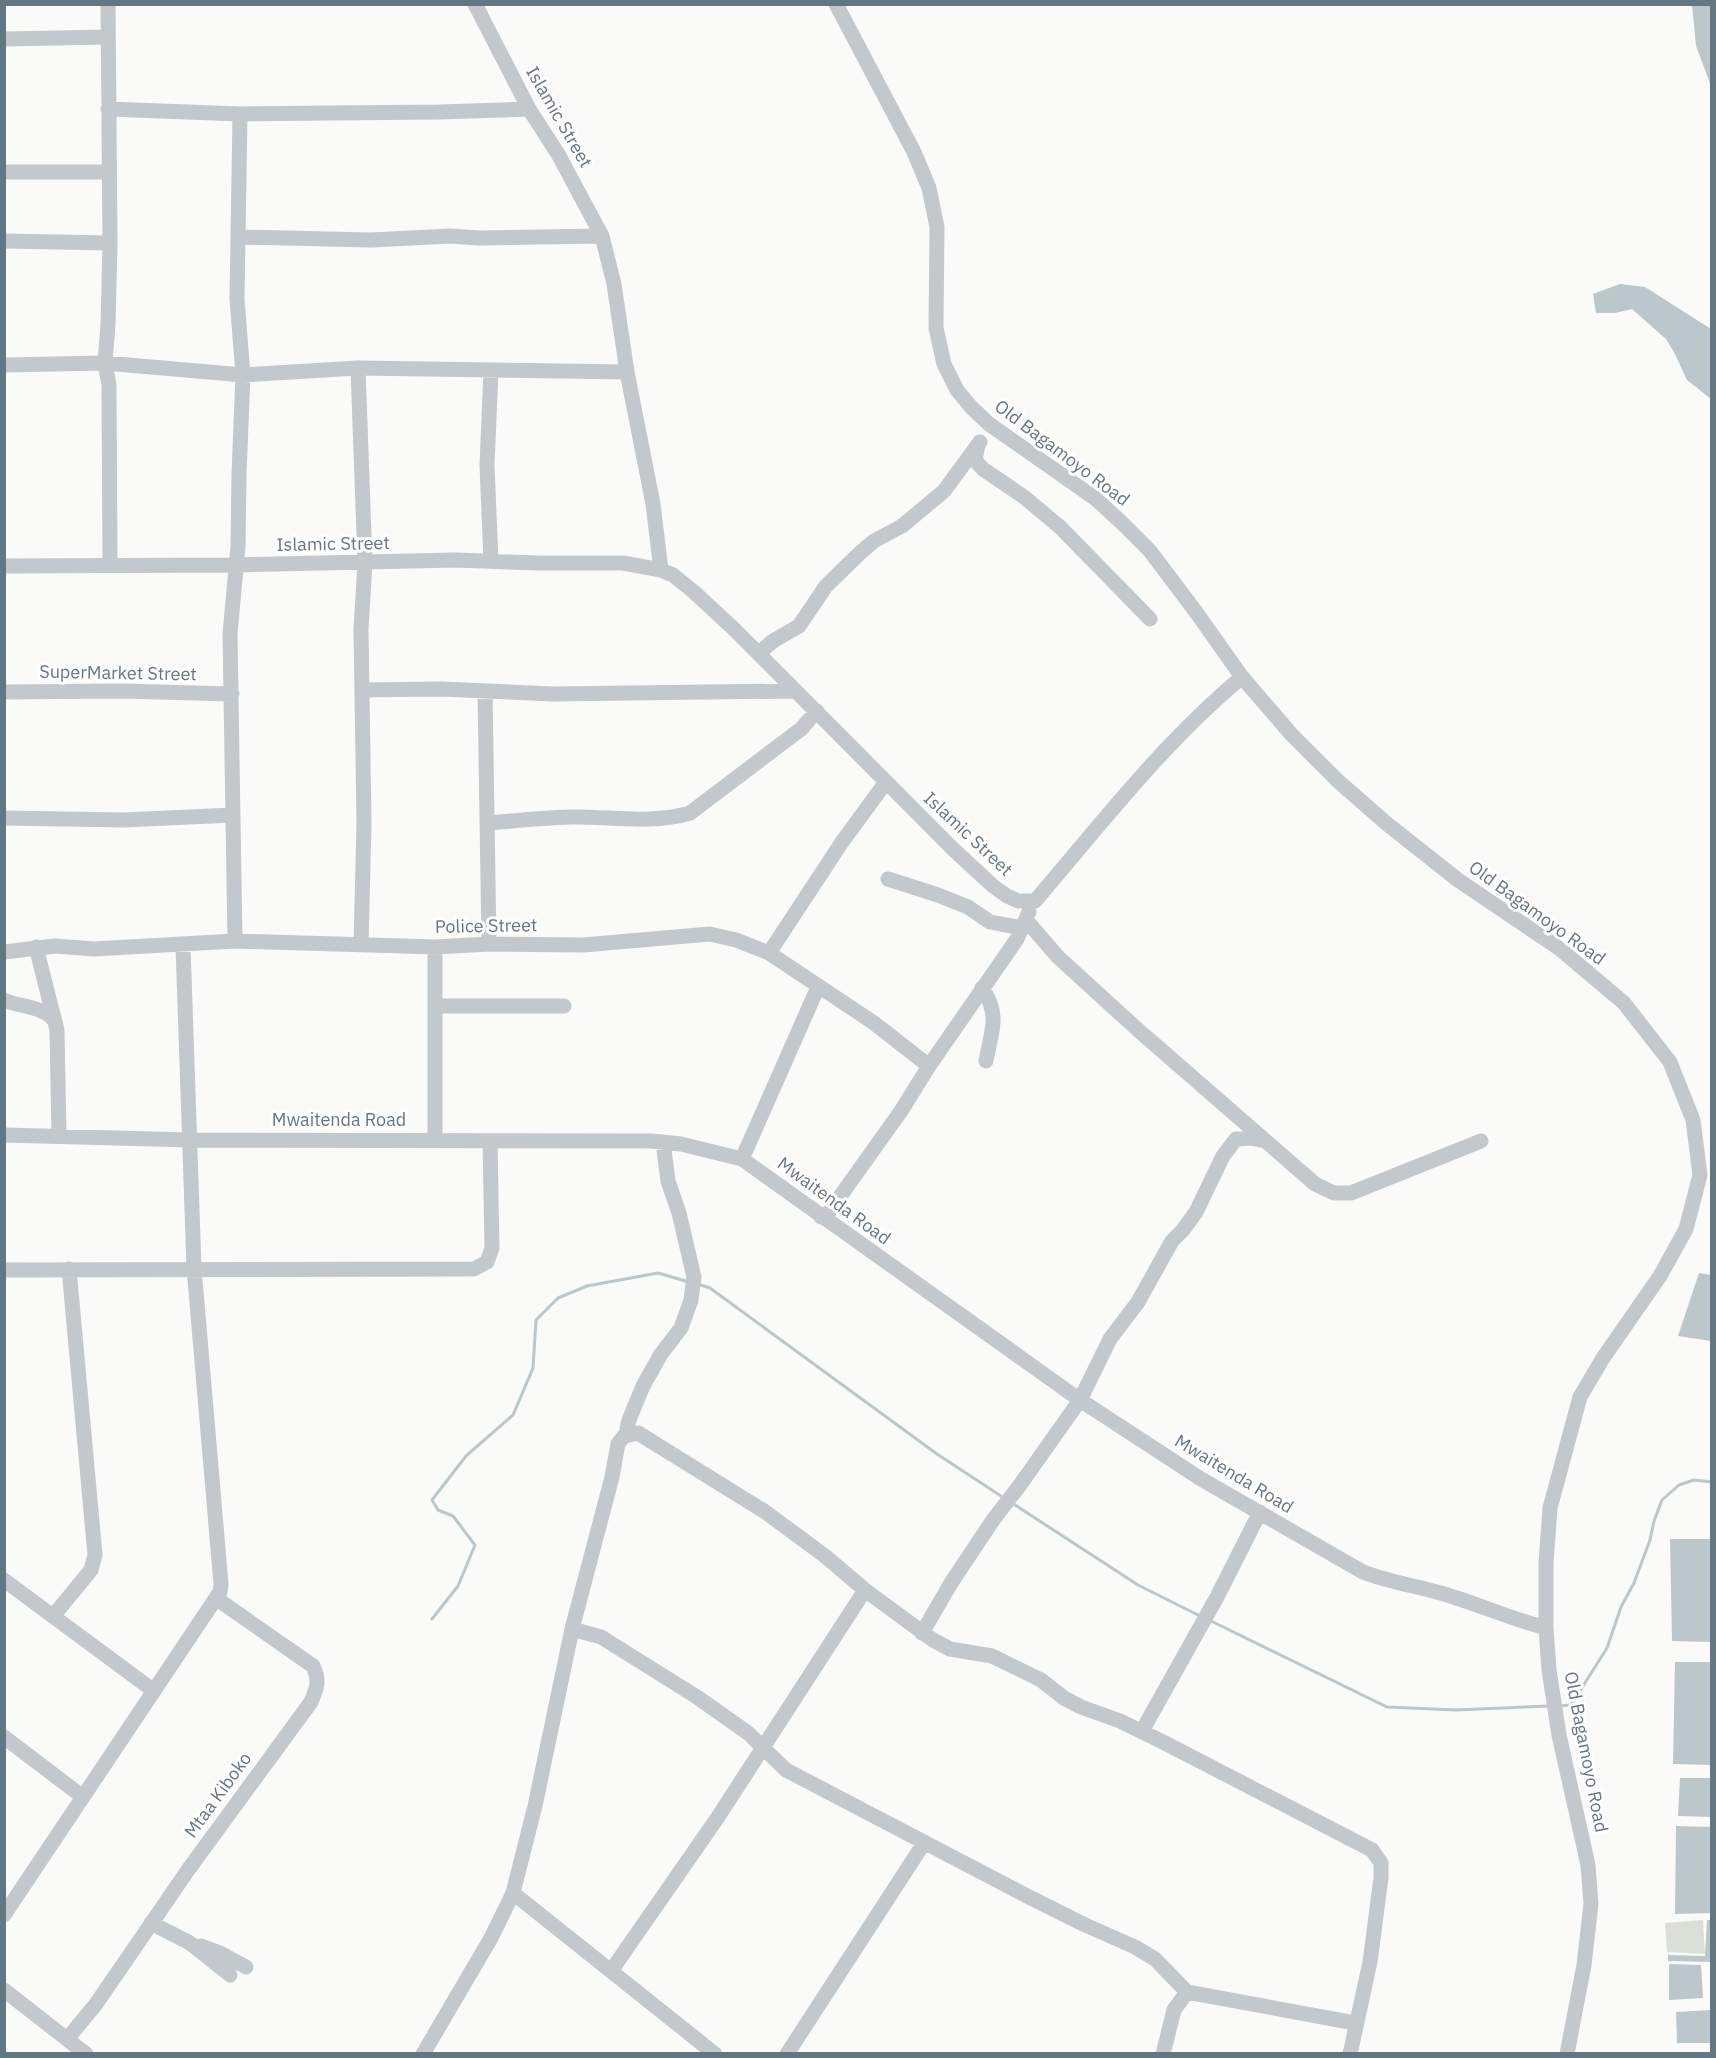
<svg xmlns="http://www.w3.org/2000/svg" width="1716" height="2058" font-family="'IBM Plex Sans',sans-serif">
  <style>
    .green { fill: #dadfd7 }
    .water { fill: #bbc7cb }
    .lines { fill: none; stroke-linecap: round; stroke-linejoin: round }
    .stream { stroke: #bbc7cb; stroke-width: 3 }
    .minor { stroke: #c3c8cc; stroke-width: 15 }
    .labels { text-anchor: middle; stroke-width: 6; stroke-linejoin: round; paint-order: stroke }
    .street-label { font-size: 18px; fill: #657683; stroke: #fff }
  </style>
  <rect width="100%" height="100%" fill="#fafaf8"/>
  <!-- green -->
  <path class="green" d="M1703,1920L1705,1954L1667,1952L1665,1923Z"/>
  <!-- water -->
  <path class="water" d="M1692,5H1711V86L1696,46Z
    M1620,284L1645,287L1711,329V399L1687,380L1674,352L1666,339L1632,309L1615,313H1596L1593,294Z
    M1699,1273L1711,1275V1341L1678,1336Z
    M1670,1539H1711V1642L1672,1641Z
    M1675,1662H1711V1765L1673,1764Z
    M1680,1778H1711V1817L1678,1816Z
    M1676,1826L1711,1827V1913L1675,1914Z
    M1707,1920H1711L1710,1958L1711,1962L1668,1961V1955L1705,1956Z
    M1669,1964L1701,1965L1703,1998L1669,2000Z
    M1711,2010V2043H1677L1676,2012Z"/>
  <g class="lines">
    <!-- stream -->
    <path class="stream" d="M698,1284L710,1288L937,1454L1004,1498
      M1012,1503L1138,1585L1202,1617
      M432,1619L458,1586L475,1545L453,1516L438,1510L432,1500L466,1456L513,1415L533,1368L536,1320L558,1298L587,1286L658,1273L689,1282
      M1211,1621L1387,1707L1456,1710L1550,1706
      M1559,1706L1571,1705L1607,1648L1621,1607L1634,1583L1650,1540L1654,1521L1662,1500L1679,1485L1694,1480L1712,1482"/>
    <!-- minor -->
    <path class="minor" d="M108,4L110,243L108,325L105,363L109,385L110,566
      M475,4L529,109L558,154L602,236L614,284L627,372L653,504L661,570L673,575L694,592L735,630L952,848L993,886L1007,896L1018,901H1035C1101,824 1164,742 1242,677
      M836,4L914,152L929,188L937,227L936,328L944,364L957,390L971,407L989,424L1096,499L1123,524L1150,551L1196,612L1242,677L1291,734L1338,781L1386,823L1458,880L1560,949L1624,1003L1670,1062L1693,1120L1700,1175L1686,1229L1660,1276L1603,1358L1580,1397L1550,1508L1546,1563V1628L1549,1670L1559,1735L1588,1865L1591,1904L1584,1965L1567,2054
      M4,39L108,37
      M108,109L240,114L439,112L529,109
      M4,172H109
      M239,237L371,240L450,236L479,238L602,236
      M4,241L110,243
      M4,365L105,363L243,375L358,368L627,372
      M358,368L365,563L361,629L364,823L361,945
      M978,445L975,460L983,469L1024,497L1060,527L1150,619
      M491,561L487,465L491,371
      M4,566L236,565L455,560L539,563H623L661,570
      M759,653L773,641L799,626L826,586L861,552L874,541L902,526L944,491L980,442
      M362,690L441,689L553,694L794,691
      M485,691L489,944
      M4,692L121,691L232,694
      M4,818L124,820L233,815
      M487,823C516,821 546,817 575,817C614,817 653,824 690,813L801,729L817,711
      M888,879L938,895L968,907L990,922L1022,928
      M1026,920L1058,957L1137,1029L1315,1184L1334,1193H1351L1481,1141
      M235,941L230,634L238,546L239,474L243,375L237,299L240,114
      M36,947L57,1030L59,1136
      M4,952L55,946L94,949L235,941L435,947L489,944L583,945L710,934L736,940L769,953L874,1023L929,1066
      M769,953L842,842L886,782
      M982,988C1001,1015 991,1032 986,1061
      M4,1000C20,1007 41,1006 53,1019
      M436,1006H564
      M4,1135L190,1140L651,1141L681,1144L742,1159L1080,1400L1201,1479L1363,1572C1389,1582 1417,1586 1444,1594C1478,1604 1511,1619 1546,1628
      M435,1139V947
      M742,1159L818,987
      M821,1217L829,1212L901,1111L929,1066L1017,939L1029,912
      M4,1270L474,1269L487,1262L492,1248L490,1142
      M628,1434L627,1429L629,1420L643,1386L661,1354L681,1328L691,1300L694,1277L679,1213L668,1181L663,1142
      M4,1580L154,1691
      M54,1615L91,1570L95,1555L69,1269
      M572,1629L601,1637L697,1697L748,1733L786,1770L1029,1897L1083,1924L1135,1947L1155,1959L1187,1992L1355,2023
      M922,1633L951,1583L993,1520L1020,1485L1080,1400L1110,1339L1138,1302L1172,1241L1183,1230L1196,1212L1223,1156L1236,1139L1251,1138L1265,1141
      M1142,1731L1217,1597L1260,1512
      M4,1737L83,1797
      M513,1893L715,2054
      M4,1915L220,1592L221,1584L194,1268L183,946
      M151,1923L190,1943L230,1975
      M201,1946L220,1953L246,1967
      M611,1971L718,1817L865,1590
      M4,1990L86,2054
      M68,2038L96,2004L188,1870L311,1702C317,1688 320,1681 313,1666L217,1599
      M423,2054L491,1938L513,1893L535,1806L572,1629L612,1477L618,1444L624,1436L638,1433L764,1511L825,1556L865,1590L933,1640L950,1649L992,1656L1041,1680L1064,1698L1081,1707L1120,1721L1161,1741L1372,1850L1381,1863V1878L1370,1962L1350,2054
      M787,2054L924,1843
      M1163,2054L1174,2010L1187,1992"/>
  </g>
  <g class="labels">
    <!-- street labels -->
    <g class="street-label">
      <text transform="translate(559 117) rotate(60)" y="6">Islamic Street</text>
      <text transform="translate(1062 453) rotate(37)" y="6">Old Bagamoyo Road</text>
      <text transform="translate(333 544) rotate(-1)" y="6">Islamic Street</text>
      <text transform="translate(118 673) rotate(1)" y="6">SuperMarket Street</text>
      <text transform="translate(968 834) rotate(43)" y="6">Islamic Street</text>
      <text transform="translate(1537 913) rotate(36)" y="6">Old Bagamoyo Road</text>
      <text transform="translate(486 926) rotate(-1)" y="6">Police Street</text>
      <text x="339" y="1126">Mwaitenda Road</text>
      <text transform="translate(834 1201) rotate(36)" y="6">Mwaitenda Road</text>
      <text transform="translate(1234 1474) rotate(31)" y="6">Mwaitenda Road</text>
      <text transform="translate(1586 1752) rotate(79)" y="6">Old Bagamoyo Road</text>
      <text transform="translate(218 1795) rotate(-54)" y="6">Mtaa Kiboko</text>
    </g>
  </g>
  <!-- border -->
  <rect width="1716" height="2058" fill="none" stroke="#657683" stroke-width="12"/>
</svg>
